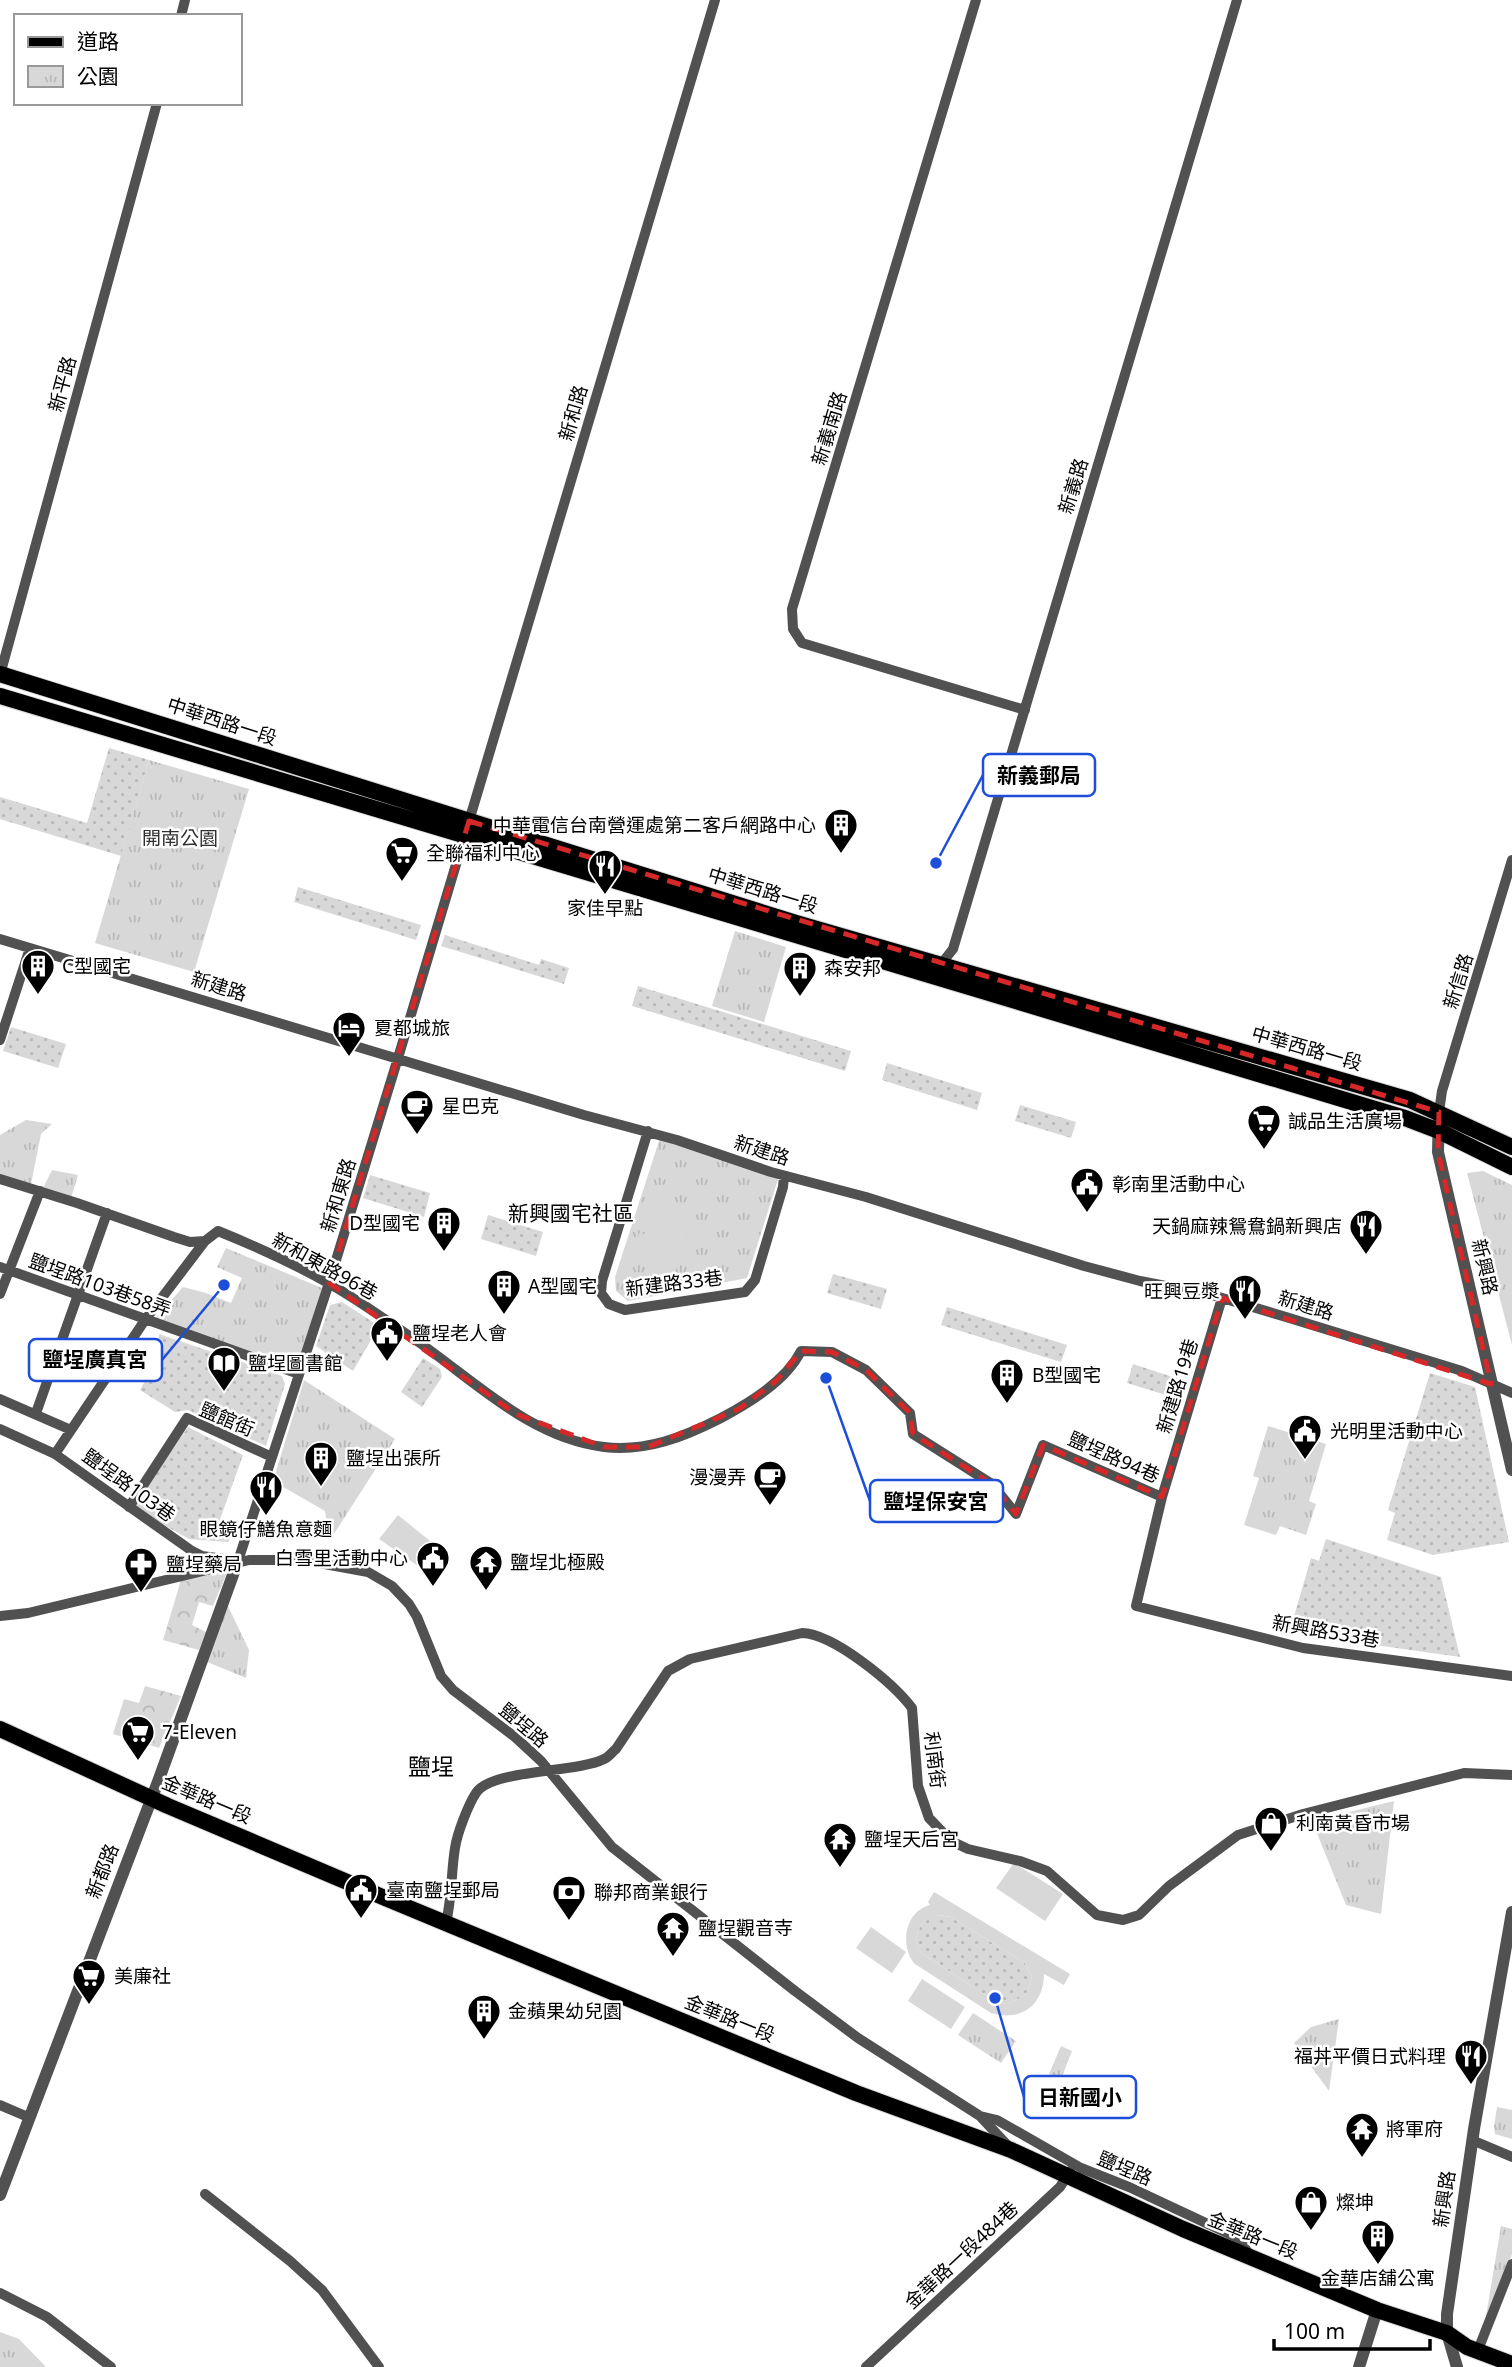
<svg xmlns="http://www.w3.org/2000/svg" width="1512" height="2367" font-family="'Noto Sans','Noto Sans TC',sans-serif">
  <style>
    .grass { fill: url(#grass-dots) }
    .forest { fill: url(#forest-crowns) }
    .park { fill: url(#park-tufts) }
    .pitch { fill: #d8d8d8; fill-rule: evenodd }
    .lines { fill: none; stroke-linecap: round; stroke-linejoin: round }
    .primary-casing { stroke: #dbdbdb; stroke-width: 18 }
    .minor { stroke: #515151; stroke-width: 10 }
    .tertiary { stroke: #515151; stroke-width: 12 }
    .primary { stroke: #000; stroke-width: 16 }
    .marked { fill: none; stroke: #d62828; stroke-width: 5; stroke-dasharray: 14 9; stroke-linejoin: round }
    .labels { text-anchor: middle; stroke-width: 5; stroke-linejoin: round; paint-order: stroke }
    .street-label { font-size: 19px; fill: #000; stroke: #fff }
    .poi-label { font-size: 19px; fill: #000; stroke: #fff; text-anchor: start }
    .park-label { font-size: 19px; fill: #2f2f2f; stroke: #fff }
    .neighbourhood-label { font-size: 21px; fill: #000; stroke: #fff }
    .quarter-label { font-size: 23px; fill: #000; stroke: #fff }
    .leader { fill: none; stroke: #1d4ed8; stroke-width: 2.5 }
    .callout-dot { fill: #1d4ed8; stroke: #fff; stroke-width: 2.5 }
    .callout { fill: #fff; stroke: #1d4ed8; stroke-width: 2.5 }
    .callout-label { font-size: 21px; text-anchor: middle; font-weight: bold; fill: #000 }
  </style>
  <defs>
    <pattern id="grass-dots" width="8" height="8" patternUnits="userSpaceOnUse" patternTransform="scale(1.75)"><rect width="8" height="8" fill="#d8d8d8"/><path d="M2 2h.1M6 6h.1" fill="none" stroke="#b8b8b8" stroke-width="1.8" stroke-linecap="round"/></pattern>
    <pattern id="forest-crowns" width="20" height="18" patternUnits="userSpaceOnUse" patternTransform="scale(1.75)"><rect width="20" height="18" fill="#d8d8d8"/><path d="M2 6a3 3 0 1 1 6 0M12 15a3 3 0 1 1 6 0" fill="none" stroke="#b8b8b8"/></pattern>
    <pattern id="park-tufts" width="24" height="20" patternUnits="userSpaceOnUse" patternTransform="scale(1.75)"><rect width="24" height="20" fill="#d8d8d8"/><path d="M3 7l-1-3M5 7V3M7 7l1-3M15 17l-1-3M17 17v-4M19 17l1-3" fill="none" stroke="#b8b8b8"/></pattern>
  </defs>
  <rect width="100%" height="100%" fill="#fff"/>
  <!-- grass -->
  <path class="grass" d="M109,748L149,760L121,856L0,819V797L87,823Z
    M298,887L421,925L416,940L294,902Z
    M445,935L539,965L541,959L569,968L564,984L441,946Z
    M638,986L851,1051L845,1071L632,1006Z
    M11,1027L66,1044L58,1068L3,1051Z
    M887,1063L982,1093L977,1110L882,1080Z
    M1020,1105L1076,1122L1071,1138L1015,1121Z
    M370,1175L430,1193L424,1217L363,1198Z
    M488,1215L543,1232L536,1256L481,1239Z
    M833,1274L887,1289L881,1309L827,1293Z
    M342,1302L379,1326L353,1371L316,1346L330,1305Z
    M947,1307L1067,1345L1061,1362L941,1325Z
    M159,1334L282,1376L285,1384L266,1446L188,1410L175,1412L140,1390L157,1359Z
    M423,1358L440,1369L442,1377L422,1407L401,1392Z
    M1133,1364L1188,1382L1182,1400L1127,1383Z
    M1430,1373L1475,1387L1509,1542L1433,1555L1387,1540L1395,1513L1388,1510Z
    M188,1427L243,1455L217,1528L233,1534L228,1542L189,1539L132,1507Z
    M1326,1539L1441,1577L1460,1657L1304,1635L1290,1630L1311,1558L1319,1561Z
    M938,1915L951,1917L1025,1963L1032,1977L1026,1995L1008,2004L996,2002L923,1954C909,1939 920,1919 938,1915Z"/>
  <!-- forest -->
  <path class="forest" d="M227,1572L213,1606L199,1602L192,1625L206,1632L199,1650L163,1640L181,1580Z
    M145,1686L181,1696L159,1748L113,1734L124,1699L139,1703Z"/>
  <!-- park -->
  <path class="park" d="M149,760L249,789L194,972L95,943Z
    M735,931L786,947L764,1022L712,1006Z
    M26,1120L52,1124L41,1134L31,1184L0,1176V1135Z
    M660,1138L779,1176L747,1278L628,1301L616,1291L615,1277Z
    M52,1170L78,1175L71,1198L43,1188Z
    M1483,1171L1512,1185V1345L1467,1173Z
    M226,1248L322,1288L297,1371L155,1319L183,1287L206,1293L231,1303L242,1278L217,1267Z
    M304,1380L395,1439L330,1540L325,1511L273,1481Z
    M1268,1426L1326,1444L1309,1501L1316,1504L1306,1535L1280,1526L1276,1535L1244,1525L1259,1478L1253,1476Z
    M227,1572L220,1590L181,1580Z
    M227,1604L249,1650L246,1678L205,1661Z
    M1394,1801L1381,1914L1346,1905L1312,1821Z
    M973,2013L1016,2041L1001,2063L958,2035Z
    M1339,2019L1329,2091L1294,2043L1311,2027Z
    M1061,2046L1072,2051L1061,2079L1049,2074Z
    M1497,2107L1512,2110V2139L1495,2134L1494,2126Z
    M1501,2226L1512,2229V2254L1485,2322Z
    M0,2332L19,2339L46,2367H0Z"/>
  <!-- pitch -->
  <path class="pitch" d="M649,1200L693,1214L684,1241L640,1228Z
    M639,1233L683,1246L675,1273L630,1260Z
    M398,1515L435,1545L421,1568L379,1539Z
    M1014,1863L1063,1894L1045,1921L996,1888Z
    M934,1892L1070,1974L1064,1985L1044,1974C1044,2005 1021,2022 991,2013L915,1964C899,1946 905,1911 930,1905L928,1902ZM939,1915L951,1917L1025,1963L1032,1977L1026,1995L1008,2004L996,2002L923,1954C909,1939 920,1919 939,1915Z
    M871,1927L906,1952L892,1973L856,1948Z
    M922,1979L965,2007L951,2029L908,2001Z"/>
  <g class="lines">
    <defs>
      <path id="primary" d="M0,674L796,923L1410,1100L1512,1147
        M0,696L1405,1118L1439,1131L1512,1167
        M0,1729L168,1806L385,1898L856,2093L1011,2150L1183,2229L1377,2310L1447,2333L1467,2347L1512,2364"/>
    </defs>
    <!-- primary casing -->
    <use href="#primary" class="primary-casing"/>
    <!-- minor -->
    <path class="minor" d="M976,0L792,609L793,629L802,643L1025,710
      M181,16L185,0
      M0,675L157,103
      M0,939L584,1115L677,1140L771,1172L866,1197L1084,1266L1140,1281L1212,1295L1286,1317L1462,1371L1512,1393
      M938,968L953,949L1237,0
      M0,1040L30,948
      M1439,1112L1442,1091L1512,860
      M648,1131L602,1281L601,1293L609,1304L625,1310L745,1292L755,1280L783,1187L784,1176
      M0,1179L77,1203L174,1237L190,1242L205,1241
      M0,1267L299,1374
      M0,1294L40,1191
      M1222,1298L1162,1497L1136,1606L1303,1648L1512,1676
      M0,1399L71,1430
      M36,1413L107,1213
      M0,1429L55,1454L192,1551L202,1556L238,1561L329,1283L398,1058L715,0
      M55,1454L145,1320L205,1241L218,1231C255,1246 293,1263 328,1283C359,1300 388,1322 417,1341C475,1381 530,1438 604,1447C646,1452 684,1437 721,1418C749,1403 786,1381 801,1351L832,1352L866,1370L910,1413L913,1434L992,1484L1016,1514L1043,1445L1162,1497
      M129,1507L187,1418L272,1457
      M0,1616L28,1613L249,1560H303L368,1572L392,1586L409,1604L417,1617L441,1676L453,1690L515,1737L541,1761L612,1847L795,1991L858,2038L980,2116L1009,2147
      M446,1923C452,1898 451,1873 455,1848C457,1834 468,1805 476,1793C491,1769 577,1773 604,1759C609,1757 612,1752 616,1749L668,1671L690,1659L802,1633C834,1634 893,1683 912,1708L918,1786L929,1818L951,1841L968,1849L1020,1861L1047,1871L1097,1915L1123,1920L1139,1915L1169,1886L1238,1835L1303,1814L1464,1773L1512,1775
      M0,2105L28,2117
      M980,2116L997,2120L1081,2168L1129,2187L1240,2239L1249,2255
      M1472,2140L1512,2157
      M205,2194L290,2261L322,2290L379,2367
      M0,2293L47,2317L111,2367
      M1478,2350L1512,2264
      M866,2367L1060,2187L1070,2171"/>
    <!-- tertiary -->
    <path class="tertiary" d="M1439,1112L1438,1152L1512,1470
      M0,2195L159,1779L238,1561
      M1359,2367L1377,2310
      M1457,2367L1447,2333V2314L1474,2129L1512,1912"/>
    <!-- primary -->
    <use href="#primary" class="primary"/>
  </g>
  <!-- marked area -->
  <path class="marked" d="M469,821L1439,1112L1438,1152L1491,1384L1222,1298L1162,1497L1043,1445L1016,1514L992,1484L913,1434L910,1413L866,1370L832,1352L801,1351L777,1380L739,1409L648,1447H604L516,1414L329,1283Z"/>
  <!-- icons -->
  <defs>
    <symbol id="building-pin" viewBox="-11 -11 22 30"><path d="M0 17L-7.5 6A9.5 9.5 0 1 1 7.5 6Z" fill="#000" stroke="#fff"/><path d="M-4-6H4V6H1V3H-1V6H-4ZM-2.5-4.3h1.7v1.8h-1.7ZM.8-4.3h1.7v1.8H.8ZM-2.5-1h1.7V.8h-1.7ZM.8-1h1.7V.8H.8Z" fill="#fff"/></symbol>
    <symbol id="supermarket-pin" viewBox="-11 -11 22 30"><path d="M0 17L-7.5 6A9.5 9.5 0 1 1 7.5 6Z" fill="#000" stroke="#fff"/><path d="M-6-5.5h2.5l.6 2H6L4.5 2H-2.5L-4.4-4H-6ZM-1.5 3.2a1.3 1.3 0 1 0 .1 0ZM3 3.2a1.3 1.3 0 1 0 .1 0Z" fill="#fff"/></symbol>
    <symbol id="restaurant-pin" viewBox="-11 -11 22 30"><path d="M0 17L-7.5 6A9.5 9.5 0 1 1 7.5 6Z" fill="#000" stroke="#fff"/><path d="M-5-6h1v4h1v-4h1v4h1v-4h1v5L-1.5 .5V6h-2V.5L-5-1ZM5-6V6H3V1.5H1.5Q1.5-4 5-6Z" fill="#fff"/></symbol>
    <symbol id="hotel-pin" viewBox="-11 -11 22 30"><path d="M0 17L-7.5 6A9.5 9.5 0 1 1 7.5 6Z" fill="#000" stroke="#fff"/><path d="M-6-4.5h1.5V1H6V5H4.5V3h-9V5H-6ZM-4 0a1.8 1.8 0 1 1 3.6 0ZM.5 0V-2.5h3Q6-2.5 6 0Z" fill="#fff"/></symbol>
    <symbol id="cafe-pin" viewBox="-11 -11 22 30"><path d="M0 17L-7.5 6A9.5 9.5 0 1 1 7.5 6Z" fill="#000" stroke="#fff"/><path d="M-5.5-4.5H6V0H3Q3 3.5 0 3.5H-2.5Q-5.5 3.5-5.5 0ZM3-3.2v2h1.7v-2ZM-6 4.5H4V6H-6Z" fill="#fff"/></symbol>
    <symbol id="civic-pin" viewBox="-11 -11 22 30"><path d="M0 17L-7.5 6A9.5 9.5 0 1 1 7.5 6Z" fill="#000" stroke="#fff"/><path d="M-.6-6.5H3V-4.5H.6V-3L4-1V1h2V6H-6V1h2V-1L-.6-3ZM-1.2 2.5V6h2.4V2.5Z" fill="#fff"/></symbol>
    <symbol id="library-pin" viewBox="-11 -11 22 30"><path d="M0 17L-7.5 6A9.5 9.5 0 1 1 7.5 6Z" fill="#000" stroke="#fff"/><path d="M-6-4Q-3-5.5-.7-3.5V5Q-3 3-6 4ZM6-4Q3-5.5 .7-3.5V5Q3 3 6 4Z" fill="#fff"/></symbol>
    <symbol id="temple-pin" viewBox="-11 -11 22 30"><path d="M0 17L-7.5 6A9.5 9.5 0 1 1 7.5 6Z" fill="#000" stroke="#fff"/><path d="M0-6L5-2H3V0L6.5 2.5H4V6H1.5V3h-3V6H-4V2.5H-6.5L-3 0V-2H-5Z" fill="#fff"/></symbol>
    <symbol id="pharmacy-pin" viewBox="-11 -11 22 30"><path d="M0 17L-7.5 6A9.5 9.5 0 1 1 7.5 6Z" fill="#000" stroke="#fff"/><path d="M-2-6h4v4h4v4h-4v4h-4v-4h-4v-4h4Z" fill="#fff"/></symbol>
    <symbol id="shop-pin" viewBox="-11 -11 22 30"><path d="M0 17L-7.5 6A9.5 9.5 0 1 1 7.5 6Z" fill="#000" stroke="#fff"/><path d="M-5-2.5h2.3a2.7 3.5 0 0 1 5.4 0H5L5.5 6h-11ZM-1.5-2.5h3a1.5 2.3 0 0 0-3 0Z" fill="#fff"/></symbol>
    <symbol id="bank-pin" viewBox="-11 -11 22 30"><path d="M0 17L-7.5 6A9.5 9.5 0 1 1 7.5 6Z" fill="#000" stroke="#fff"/><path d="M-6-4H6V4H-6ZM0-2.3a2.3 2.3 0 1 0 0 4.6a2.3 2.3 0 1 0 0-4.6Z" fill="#fff"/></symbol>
  </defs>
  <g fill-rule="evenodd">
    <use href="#building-pin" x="822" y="806" width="38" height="52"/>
    <use href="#supermarket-pin" x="383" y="834" width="38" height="52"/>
    <use href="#restaurant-pin" x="586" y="847" width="38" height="52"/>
    <use href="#building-pin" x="19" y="947" width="38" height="52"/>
    <use href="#building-pin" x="781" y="949" width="38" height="52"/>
    <use href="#hotel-pin" x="330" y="1009" width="38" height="52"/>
    <use href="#cafe-pin" x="398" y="1087" width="38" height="52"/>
    <use href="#supermarket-pin" x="1245" y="1102" width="38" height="52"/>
    <use href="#civic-pin" x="1068" y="1165" width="38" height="52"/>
    <use href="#building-pin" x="425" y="1204" width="38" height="52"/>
    <use href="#restaurant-pin" x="1347" y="1207" width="38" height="52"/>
    <use href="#building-pin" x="485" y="1267" width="38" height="52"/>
    <use href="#restaurant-pin" x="1226" y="1272" width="38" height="52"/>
    <use href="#civic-pin" x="368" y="1314" width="38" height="52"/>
    <use href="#library-pin" x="205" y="1344" width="38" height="52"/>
    <use href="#building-pin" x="988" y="1356" width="38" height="52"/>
    <use href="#civic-pin" x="1286" y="1412" width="38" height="52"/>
    <use href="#building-pin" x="302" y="1439" width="38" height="52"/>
    <use href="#cafe-pin" x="751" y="1458" width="38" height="52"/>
    <use href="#restaurant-pin" x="247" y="1468" width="38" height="52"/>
    <use href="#civic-pin" x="414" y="1539" width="38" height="52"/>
    <use href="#temple-pin" x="467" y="1543" width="38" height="52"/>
    <use href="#pharmacy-pin" x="122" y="1545" width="38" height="52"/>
    <use href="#supermarket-pin" x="119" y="1713" width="38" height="52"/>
    <use href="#shop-pin" x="1252" y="1804" width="38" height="52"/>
    <use href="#temple-pin" x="821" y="1820" width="38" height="52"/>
    <use href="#civic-pin" x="342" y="1871" width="38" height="52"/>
    <use href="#bank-pin" x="550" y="1873" width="38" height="52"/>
    <use href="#temple-pin" x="654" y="1909" width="38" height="52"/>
    <use href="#supermarket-pin" x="70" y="1957" width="38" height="52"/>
    <use href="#building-pin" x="465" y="1992" width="38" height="52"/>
    <use href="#restaurant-pin" x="1452" y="2037" width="38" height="52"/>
    <use href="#temple-pin" x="1343" y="2110" width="38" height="52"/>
    <use href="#shop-pin" x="1292" y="2183" width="38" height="52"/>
    <use href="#building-pin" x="1359" y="2217" width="38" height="52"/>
  </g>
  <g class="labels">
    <!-- street labels -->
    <g class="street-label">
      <text transform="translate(62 384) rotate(-75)" y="7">新平路</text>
      <text transform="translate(573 413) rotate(-74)" y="7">新和路</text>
      <text transform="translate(829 428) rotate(-73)" y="7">新義南路</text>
      <text transform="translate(1073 486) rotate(-73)" y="7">新義路</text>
      <text transform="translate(222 721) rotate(18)" y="7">中華西路一段</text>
      <text transform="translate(763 890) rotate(17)" y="7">中華西路一段</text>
      <text transform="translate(1458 981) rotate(-73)" y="7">新信路</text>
      <text transform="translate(219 986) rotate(17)" y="7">新建路</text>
      <text transform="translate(1307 1048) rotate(16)" y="7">中華西路一段</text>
      <text transform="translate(762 1150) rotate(18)" y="7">新建路</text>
      <text transform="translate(338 1195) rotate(-73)" y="7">新和東路</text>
      <text transform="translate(325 1266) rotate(29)" y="7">新和東路96巷</text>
      <text transform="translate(1485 1267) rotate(77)" y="7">新興路</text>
      <text transform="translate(674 1283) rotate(-7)" y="7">新建路33巷</text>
      <text transform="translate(100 1285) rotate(20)" y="7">鹽埕路103巷58弄</text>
      <text transform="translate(1306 1305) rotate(17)" y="7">新建路</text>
      <text transform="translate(1177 1386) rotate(-73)" y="7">新建路19巷</text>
      <text transform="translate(227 1419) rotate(23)" y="7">鹽館街</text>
      <text transform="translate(1114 1457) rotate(24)" y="7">鹽埕路94巷</text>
      <text transform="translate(129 1485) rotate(36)" y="7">鹽埕路103巷</text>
      <text transform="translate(1326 1631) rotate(10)" y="7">新興路533巷</text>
      <text transform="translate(524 1725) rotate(40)" y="7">鹽埕路</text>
      <text transform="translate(935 1760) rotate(83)" y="7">利南街</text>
      <text transform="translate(207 1799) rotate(23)" y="7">金華路一段</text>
      <text transform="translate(102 1871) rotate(-69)" y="7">新都路</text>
      <text transform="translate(730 2018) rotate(22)" y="7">金華路一段</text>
      <text transform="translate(1125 2168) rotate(23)" y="7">鹽埕路</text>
      <text transform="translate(1444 2199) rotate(-82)" y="7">新興路</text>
      <text transform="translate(1253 2235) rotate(22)" y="7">金華路一段</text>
      <text transform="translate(961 2255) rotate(-43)" y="7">金華路一段484巷</text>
    </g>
    <!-- poi labels -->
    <g class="poi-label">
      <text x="816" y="832" text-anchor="end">中華電信台南營運處第二客戶網路中心</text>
      <text x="426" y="860">全聯福利中心</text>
      <text x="605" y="915" text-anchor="middle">家佳早點</text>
      <text x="62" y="973">C型國宅</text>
      <text x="824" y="975">森安邦</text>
      <text x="374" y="1035">夏都城旅</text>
      <text x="442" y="1113">星巴克</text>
      <text x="1288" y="1128">誠品生活廣場</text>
      <text x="1112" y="1191">彰南里活動中心</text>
      <text x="420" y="1230" text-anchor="end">D型國宅</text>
      <text x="1342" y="1233" text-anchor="end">天鍋麻辣鴛鴦鍋新興店</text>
      <text x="528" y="1293">A型國宅</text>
      <text x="1220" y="1298" text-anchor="end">旺興豆漿</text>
      <text x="412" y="1340">鹽埕老人會</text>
      <text x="248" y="1370">鹽埕圖書館</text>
      <text x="1032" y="1382">B型國宅</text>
      <text x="1330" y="1438">光明里活動中心</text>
      <text x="346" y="1465">鹽埕出張所</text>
      <text x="746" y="1484" text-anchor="end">漫漫弄</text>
      <text x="266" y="1536" text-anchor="middle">眼鏡仔鱔魚意麵</text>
      <text x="408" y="1565" text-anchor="end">白雪里活動中心</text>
      <text x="510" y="1569">鹽埕北極殿</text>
      <text x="166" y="1571">鹽埕藥局</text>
      <text x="162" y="1739">7-Eleven</text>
      <text x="1296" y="1830">利南黃昏市場</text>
      <text x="864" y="1846">鹽埕天后宮</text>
      <text x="386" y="1897">臺南鹽埕郵局</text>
      <text x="594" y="1899">聯邦商業銀行</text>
      <text x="698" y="1935">鹽埕觀音寺</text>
      <text x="114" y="1983">美廉社</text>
      <text x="508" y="2018">金蘋果幼兒園</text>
      <text x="1446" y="2063" text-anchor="end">福丼平價日式料理</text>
      <text x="1386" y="2136">將軍府</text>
      <text x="1336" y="2209">燦坤</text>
      <text x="1378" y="2285" text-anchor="middle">金華店舖公寓</text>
    </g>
    <!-- park labels -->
    <g class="park-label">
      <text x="180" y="845">開南公園</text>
    </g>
    <!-- neighbourhood labels -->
    <g class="neighbourhood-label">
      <text x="571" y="1221">新興國宅社區</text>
    </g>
    <!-- quarter labels -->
    <g class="quarter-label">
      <text x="431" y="1775">鹽埕</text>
    </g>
  </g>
  <!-- callouts -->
  <path class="leader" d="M936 863L983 775M224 1285L162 1360M826 1378L870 1501M995 1998L1024 2097"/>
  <g class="callout-dot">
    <circle cx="936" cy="863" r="7"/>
    <circle cx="224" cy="1285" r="7"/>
    <circle cx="826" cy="1378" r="7"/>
    <circle cx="995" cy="1998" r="7"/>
  </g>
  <g class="callout">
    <rect x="983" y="754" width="112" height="42" rx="7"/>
    <rect x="29" y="1339" width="133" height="42" rx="7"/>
    <rect x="870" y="1480" width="133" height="42" rx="7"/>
    <rect x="1024" y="2076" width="112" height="42" rx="7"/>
  </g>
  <g class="callout-label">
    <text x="1039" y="783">新義郵局</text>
    <text x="95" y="1367">鹽埕廣真宮</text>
    <text x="936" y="1509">鹽埕保安宮</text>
    <text x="1080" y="2105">日新國小</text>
  </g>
  <!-- legend -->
  <rect x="14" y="14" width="228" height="91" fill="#ffffff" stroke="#999999" stroke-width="2"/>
  <rect x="28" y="37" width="35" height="10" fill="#000000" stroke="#999999" stroke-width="2"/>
  <text x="77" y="49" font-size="21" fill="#000000">道路</text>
  <rect x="28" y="66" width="35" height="21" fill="url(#park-tufts)" stroke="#999999" stroke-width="2"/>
  <text x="77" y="84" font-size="21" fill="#000000">公園</text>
  <!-- scale -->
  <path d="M1274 2339v10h156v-10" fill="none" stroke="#000000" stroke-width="3.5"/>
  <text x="1284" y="2339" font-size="21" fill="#000000" stroke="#ffffff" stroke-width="5" paint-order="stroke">100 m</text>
</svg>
